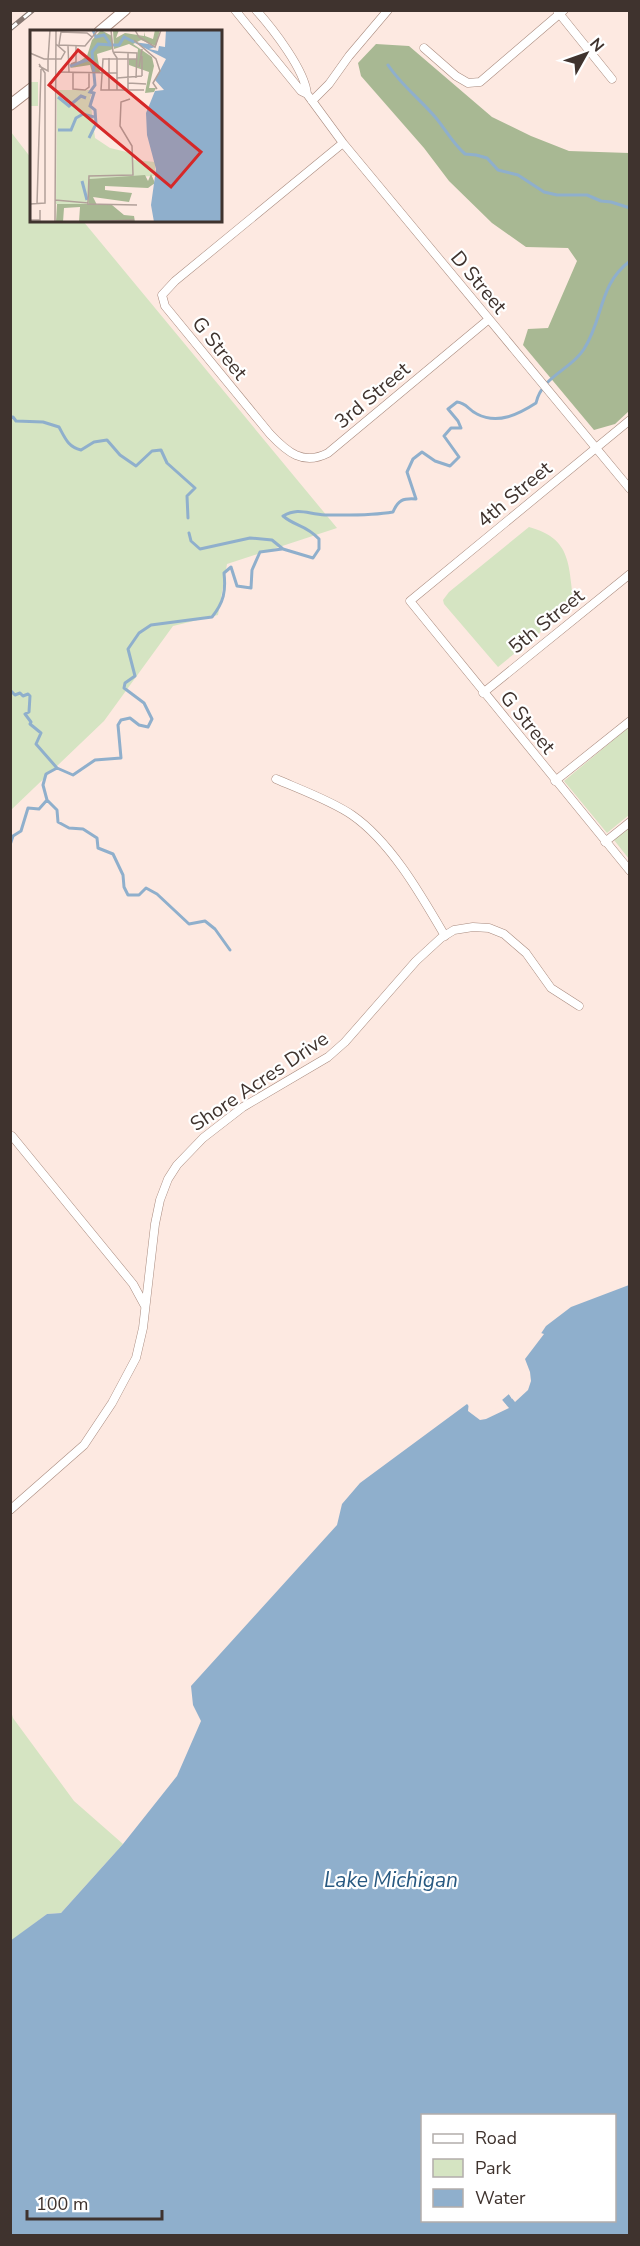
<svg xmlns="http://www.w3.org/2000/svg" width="640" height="2246" font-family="'Nunito Sans',sans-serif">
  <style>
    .green { fill: #d5e4c2 }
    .forest { fill: #a8b893 }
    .water { fill: #8fafcc; fill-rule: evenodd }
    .pier { fill: #fde9e1 }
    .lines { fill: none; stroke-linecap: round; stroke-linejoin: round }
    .stream { stroke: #8fafcc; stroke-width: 3 }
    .minor-casing { stroke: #a98b7f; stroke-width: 9 }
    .secondary-casing { stroke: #a98b7f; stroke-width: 12 }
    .minor { stroke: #fff; stroke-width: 8 }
    .secondary { stroke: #fff; stroke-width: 10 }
    .rail-casing { stroke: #877872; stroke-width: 5 }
    .rail { stroke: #fff; stroke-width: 3; stroke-dasharray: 9; stroke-linecap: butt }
    .labels { text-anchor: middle; stroke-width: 4.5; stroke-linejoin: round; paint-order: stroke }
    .street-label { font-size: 20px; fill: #3f332e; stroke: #fff }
    .water-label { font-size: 21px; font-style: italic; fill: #285981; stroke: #fff }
    .inset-river { fill: none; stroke: #8fafcc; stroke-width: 3 }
    .inset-road { fill: none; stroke: #b1a099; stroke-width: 1.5 }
    .view { fill: #d62828; fill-opacity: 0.15; stroke: #d62828; stroke-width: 3 }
    .inset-edge { fill: none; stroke: #3f332e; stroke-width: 3 }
  </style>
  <rect width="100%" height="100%" fill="#fde9e1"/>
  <!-- green -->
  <path class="green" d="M11,132L31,158L32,220L83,221L337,528L227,564L218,615L173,626L104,721L11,810Z
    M529,527C573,539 568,566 574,605L498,667L444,604L443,600L449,592Z
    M629,727V815L607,833L564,781Z
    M629,827V859L614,840Z
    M10,1707L13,1718L74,1801L123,1844L61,1913L47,1914L11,1941Z"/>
  <!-- forest -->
  <path class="forest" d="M376,44L409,46L492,117L531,136L569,151L629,153V411L615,424L594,430L523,345L528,329L548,328L577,261L568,248L526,247L492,223L449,181L424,148L361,76L358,63Z"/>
  <!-- water -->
  <path class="water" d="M629,1285V2235H11L10,1941L47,1914L61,1913L123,1844L177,1776L201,1721L193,1705L191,1686L337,1525L342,1504L360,1483L467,1404L480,1418L506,1405L502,1400L509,1394L512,1399L526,1383L524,1359L546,1326L571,1307ZM422,2116H614V2220H422Z"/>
  <!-- pier -->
  <path class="pier" d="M538,1332L544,1334L525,1359L530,1372L531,1381L528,1390L515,1402L507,1392H510L512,1394L523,1382L521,1358Z
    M502,1400L509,1408L486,1419L480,1420L468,1411L469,1401L481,1414L497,1408L502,1404L499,1402Z"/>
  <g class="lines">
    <!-- stream -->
    <path class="stream" d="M388,65C401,85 420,99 436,118C446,130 453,144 465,154L476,155L487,158L498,170L518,175L544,192L557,195H587L601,201L611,202L630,208
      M10,418L13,417L16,421L43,422L59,427C65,438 68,447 81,450L94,442L107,440L120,455L136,466L152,451L161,450L167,463L195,488L187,496L188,518
      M189,533L191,541L200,549L250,538L272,540L283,549L313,558L319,549V539C305,524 296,527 283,516C299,507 307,514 325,515C347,515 370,516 393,512C398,500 403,498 416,499L407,472L413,459L422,452L435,461L450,466L459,457L444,436L451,428H461L458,421L448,409L457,402C467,403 468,410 477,414C498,425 519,414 536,403C542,376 571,370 584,349C604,318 598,285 630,261
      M10,690L15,695L20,693L23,696L28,694L30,696L29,712L25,714L31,722L30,724L41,733L36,744L57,768L73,775L95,760L121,758L118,725L121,720L130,718L139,725L148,727L152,719L144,703L124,688L125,683L135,676L128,649L139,633L151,625L212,617C224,602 226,591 224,573L231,567L237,586L251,588L252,570L260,552L282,549
      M47,800L57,810L58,822L69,828L83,829L97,838L98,848L113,854L123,875L124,887L128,895H139L146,888L157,894L189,924L205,921L215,929L230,950
      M10,845L13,836L21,831L28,808L39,809L47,800L43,785L46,774L57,768"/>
    <defs>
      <path id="minor" d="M235,10L301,91L307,94L343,143L630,489
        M256,10C273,29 305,70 307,94
        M558,12L612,79
        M424,48L456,76L468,83L480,82L564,10
        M312,101L329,84L349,56L388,10
        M343,143L175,281L162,295L165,306L270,434C287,452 303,466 328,453L489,319
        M630,420L410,601L630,871
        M483,693L630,574
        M276,779C299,789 332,801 352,815C391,842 421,895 445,936
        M555,781L630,721
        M605,842L630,822
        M12,1136L133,1284L145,1306
        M10,1510L84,1445L112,1403L136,1358L143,1328L155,1224L160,1200L168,1179L177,1165L203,1138L243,1107L328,1057L345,1042L416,961L441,938L454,930L473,927L489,928L504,934L526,953L551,988L579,1006"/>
      <path id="secondary" d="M99,32L125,10
        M10,105L32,88"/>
    </defs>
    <!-- minor casing -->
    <use href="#minor" class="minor-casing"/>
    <!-- secondary casing -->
    <use href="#secondary" class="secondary-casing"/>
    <!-- minor -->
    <use href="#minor" class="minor"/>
    <!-- secondary -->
    <use href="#secondary" class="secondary"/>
    <defs>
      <path id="rail" d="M10,29L33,10"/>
    </defs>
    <!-- rail casing -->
    <use href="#rail" class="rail-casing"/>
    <!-- rail -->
    <use href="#rail" class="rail"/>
  </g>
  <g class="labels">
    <!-- street labels -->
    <g class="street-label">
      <text transform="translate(479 282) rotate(50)" y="7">D Street</text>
      <text transform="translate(220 348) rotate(51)" y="7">G Street</text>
      <text transform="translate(372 395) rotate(-40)" y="7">3rd Street</text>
      <text transform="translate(514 494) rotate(-40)" y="7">4th Street</text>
      <text transform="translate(546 621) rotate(-39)" y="7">5th Street</text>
      <text transform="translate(528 722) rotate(51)" y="7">G Street</text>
      <text transform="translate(259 1081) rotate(-34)" y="7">Shore Acres Drive</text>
    </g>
    <!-- water labels -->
    <g class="water-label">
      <text x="391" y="1887">Lake Michigan</text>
    </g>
  </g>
  <!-- overview -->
  <g transform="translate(30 30)">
    <rect width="192" height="192" fill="#fde9e1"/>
    <path d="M0,52H8V76H0ZM27,60H63L60,68L65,108L80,118L101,123L104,130L125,132V146L59,149V174H26Z" fill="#d5e4c2"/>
    <path d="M71,0L82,6L83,19L67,24L70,42H62L60,35L40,38L57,26L62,10ZM83,0H89L86,8L95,3L114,6L115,2V6L123,9L125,0H130L126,16L111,10L103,14L122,27L124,36L119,58H126L124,62L115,63L119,42L99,35V29H107L108,19L99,14L84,19ZM121,144L125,153L118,158L75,156V160L102,163L99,172L63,167L67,175H82L94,185L104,186L105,192H49L50,177L34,178L33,192H26L27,174H59V149L115,145L118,151Z" fill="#a8b893"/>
    <path d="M136,0H192V192H124L121,175L126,139L117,105L116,83L125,61L134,60L125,50L136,29L103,12L119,14L125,17L119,19L128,21L129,16L135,17Z" fill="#8fafcc"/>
    <path class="inset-river" d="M63,0L66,7L74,5L81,15H89L94,7L104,12M40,36L60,29M28,67L39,76L51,66L56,68M28,100H41L46,88L53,84L64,87M59,108L66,94L65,80L60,76L64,63L60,62L65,55L62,22L68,14L81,15M52,151L57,170"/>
    <path class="inset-road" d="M81,0L83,22M105,0L109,7L125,17L131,0M62,7L57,3L31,2L29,15L55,16L68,0M104,10L126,29L130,41L123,53L127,59M38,16L39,42M83,22L107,23L106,48M83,22L87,28V60M0,23L14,29H31L35,22L26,14M107,29H73L71,60H114M18,30L20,0M41,34L46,32V16M9,36L18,41V30M109,37L112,19M28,42L87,43M43,42V59L55,60L59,57V43M112,46V26M87,48L112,46M98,53L116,54M98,59V22M79,60V28M25,170L58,173L59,146L103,145L102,116L90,96L91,72L100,69M0,174L15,173V43L9,34M7,174L11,39M57,174L107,175M0,190H10V180M25,192L26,0M54,192L104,190"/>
    <path class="view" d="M48,20L171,122L141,157L19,55Z"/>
    <rect width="192" height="192" class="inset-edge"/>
  </g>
  <!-- border -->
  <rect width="640" height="2246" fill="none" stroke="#3f332e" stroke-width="24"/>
  <!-- legend -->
  <rect x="421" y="2114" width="195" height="108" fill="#ffffff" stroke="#b2adab" stroke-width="1.5"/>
  <rect x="433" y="2134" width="30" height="9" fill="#ffffff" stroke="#b2adab" stroke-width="1.5"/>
  <text x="475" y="2144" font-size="18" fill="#3f332e">Road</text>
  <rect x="433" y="2159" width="30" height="18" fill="#d5e4c2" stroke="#b2adab" stroke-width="1.5"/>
  <text x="475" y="2174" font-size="18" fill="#3f332e">Park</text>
  <rect x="433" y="2189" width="30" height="18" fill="#8fafcc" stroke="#b2adab" stroke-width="1.5"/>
  <text x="475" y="2204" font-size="18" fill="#3f332e">Water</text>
  <!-- north arrow -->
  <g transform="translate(586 54) rotate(50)" stroke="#ffffff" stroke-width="4.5" paint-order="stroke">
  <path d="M0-4.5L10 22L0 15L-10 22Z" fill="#3f332e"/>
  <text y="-9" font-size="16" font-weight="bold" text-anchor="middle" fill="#3f332e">N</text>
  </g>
  <!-- scale -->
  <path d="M27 2210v9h135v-9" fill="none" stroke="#3f332e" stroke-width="3"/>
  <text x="36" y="2210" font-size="18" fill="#3f332e" stroke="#ffffff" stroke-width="4.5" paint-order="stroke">100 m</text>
</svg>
